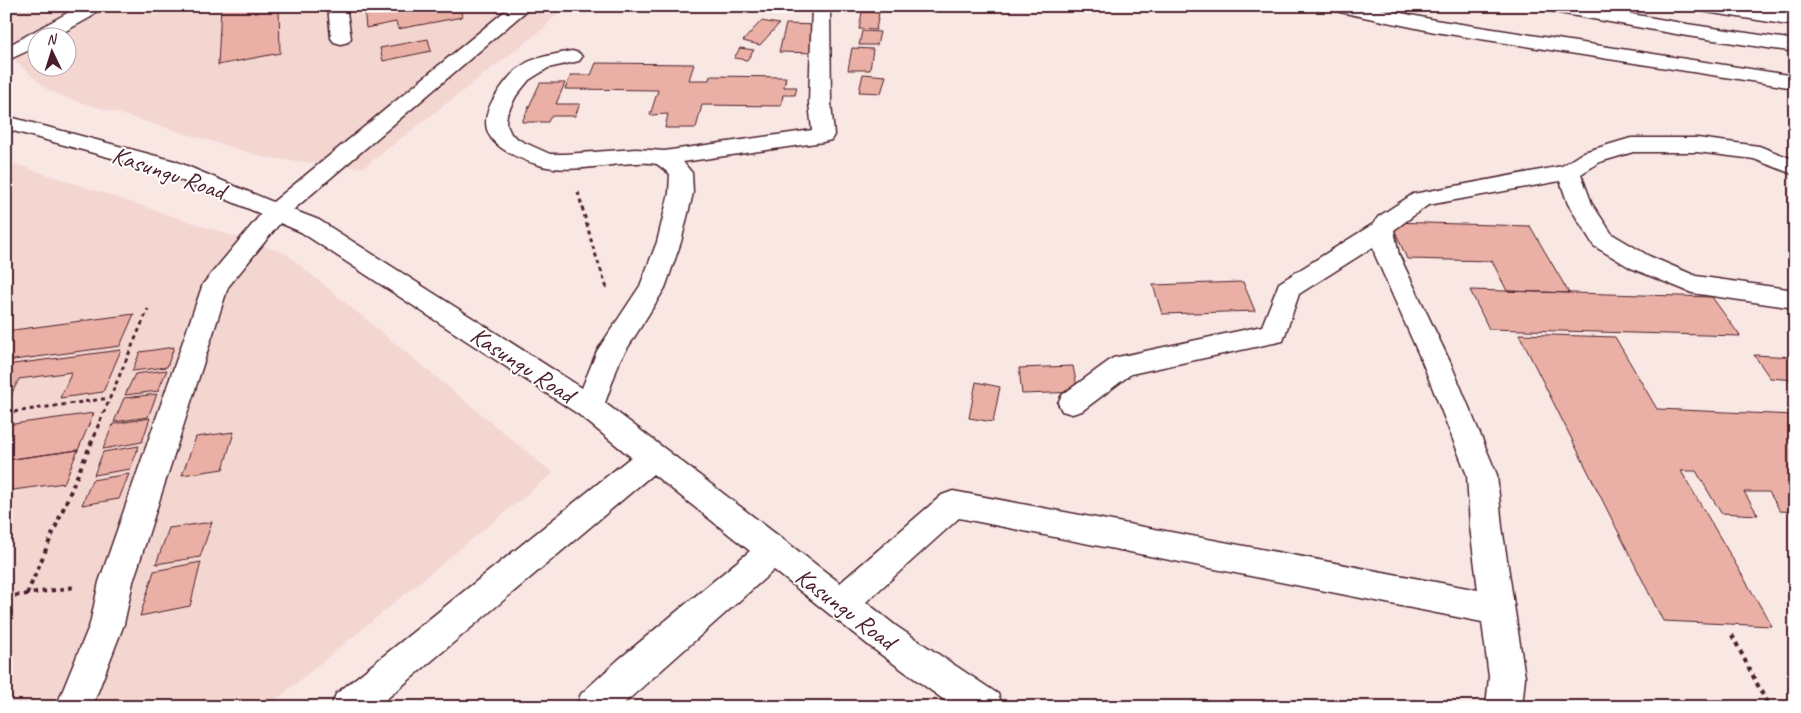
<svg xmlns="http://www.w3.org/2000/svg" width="1801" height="713" font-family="Caveat,sans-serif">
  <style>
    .built { fill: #f4d6d1; fill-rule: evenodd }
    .building { fill: #eab0a5; stroke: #4a1f2b }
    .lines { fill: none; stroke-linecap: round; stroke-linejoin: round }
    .minor-casing { stroke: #4a1f2b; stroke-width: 3 }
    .highway-casing { stroke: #4a1f2b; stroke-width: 3 }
    .path-far1 { stroke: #4a1f2b; stroke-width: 3; stroke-dasharray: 4 4; stroke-linecap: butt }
    .path { stroke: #4a1f2b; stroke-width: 4; stroke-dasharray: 4.5 4.5; stroke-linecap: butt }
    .minor { fill: #fff; fill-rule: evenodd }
    .highway { fill: #fff; fill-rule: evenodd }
    .labels { text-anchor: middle; stroke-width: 4; stroke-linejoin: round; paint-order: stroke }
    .street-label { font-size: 25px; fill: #4a1f2b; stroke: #fff }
  </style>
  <rect width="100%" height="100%" fill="#f9e7e4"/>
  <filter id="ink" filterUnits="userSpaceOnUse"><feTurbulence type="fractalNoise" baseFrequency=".02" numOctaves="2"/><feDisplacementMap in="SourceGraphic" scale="10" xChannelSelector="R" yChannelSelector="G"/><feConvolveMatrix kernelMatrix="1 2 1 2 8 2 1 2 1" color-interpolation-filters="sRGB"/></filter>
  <g filter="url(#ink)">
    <!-- built -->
    <path class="built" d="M6,6H564L544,28L363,168L267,158L73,100L48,90L6,53ZM38,38H68V68H38Z
      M6,161L285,253L553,473L267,707H6Z"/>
    <!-- building -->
    <path class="building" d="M221,6H279L280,53L218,65Z
      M364,6H460L462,17L398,29L396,22L366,28Z
      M862,12L879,13L876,30L859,29Z
      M761,21L779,24L760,45L743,41Z
      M786,24L820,25L815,53L779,52Z
      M862,31L880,32L877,45H859Z
      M428,39L431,51L383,61L380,48Z
      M740,48L754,50L747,60L734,58Z
      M852,48L873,49L870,70H848Z
      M596,63L694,64L689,80H709L710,76L786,77L784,87H797L795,95H783L781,106L702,105L696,128H665L668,114L650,115L658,90L565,89L571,75H591Z
      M863,74L886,76L881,93L859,92Z
      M540,83H565L556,104H580L575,116H551L548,122H522Z
      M1391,222L1530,226L1569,293L1507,291L1492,261L1407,259Z
      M1243,282L1255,311L1162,314L1153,285Z
      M1470,290L1712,297L1740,336L1489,329Z
      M134,314L120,346L6,361V331Z
      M1519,334L1615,337L1657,409L1795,415V512L1780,511L1769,492H1744L1758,515L1721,513L1696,471H1681L1772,626L1663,621Z
      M174,347L167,367L132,371L140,352Z
      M121,350L103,392L60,398L72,372L19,379L6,405V365Z
      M1754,355L1795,357V380L1770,378Z
      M1073,366L1078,392L1022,394L1019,368Z
      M167,370L158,391L125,395L135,374Z
      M976,382L1000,387L993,422L969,418Z
      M157,394L148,417L114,422L124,398Z
      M94,413L78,450L6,460V425Z
      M150,418L142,442L103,449L113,424Z
      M234,432L223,469L182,475L196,437Z
      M139,446L130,469L94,475L103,452Z
      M78,450L64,483L6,491V460Z
      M129,474L119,499L82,505L92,480Z
      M212,522L200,557L156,564L169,528Z
      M201,562L190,606L140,616L154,571Z"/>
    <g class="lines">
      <defs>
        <path id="minor" d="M80,6H101L91,17L53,38H38V46L6,61V47Z
          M328,6H346L351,38L348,42L341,44L334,42L331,38Z
          M511,6H532L293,210L319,220L582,388L597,351L640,286L657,242L669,193L670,174L657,164L650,163C614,161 569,176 536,164C497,151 469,133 498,92C506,80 515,69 528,62C541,56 557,54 572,51L579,53L582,57L579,61L548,68L529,80L516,96L507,114L506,123L511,134L521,141L550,154H565L636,149L664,151L812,130L809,103L812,6H830L831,103L834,135L831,140L823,142L683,162L692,173L693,193L681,242L665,288L620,360L605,403L840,583L942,495L953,491L1478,590L1470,527L1467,475L1423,364L1375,255L1373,247L1299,294L1283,341L1131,374L1082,411L1072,414L1062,411L1058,403L1062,395L1113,358L1262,326L1279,283L1373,224L1378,217L1413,194L1562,166L1584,152L1631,138H1697L1759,146L1795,160V175L1754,159L1697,152H1633L1600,162L1581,174L1592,204L1612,234L1649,256L1696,276L1795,290V308L1692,293L1631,268L1594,246L1568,204L1560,181L1428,205L1394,230L1399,255L1451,364L1497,475L1502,527L1525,677L1522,707H1486L1489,677L1482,622L959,518L866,602L896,626L998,694L1003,707H954L872,648L774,570L620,707H576L581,694L618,660L750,551L653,474L377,707H331L336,694L631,457L578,414L301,232L280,223L228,287L133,582L124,624L92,707H56L90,624L99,582L203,284L261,214L159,171L6,129V116L175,161L273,202Z
          M1331,6H1368L1435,20L1795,76V88L1435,32L1340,12L1333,10Z"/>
        <path id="highway" d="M1545,6H1587L1687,24L1795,40V52L1687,36L1554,12L1547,10Z
          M1697,6H1744L1795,14V26L1706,12L1699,10Z"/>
      </defs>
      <!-- minor casing -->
      <use href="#minor" class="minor-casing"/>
      <!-- highway casing -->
      <use href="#highway" class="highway-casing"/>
      <!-- path-far1 -->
      <path class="path-far1" d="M578,192L593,247L608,291
        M6,413L110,398
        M100,421L148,309"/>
      <!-- path -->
      <path class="path" d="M27,594L101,420
        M6,597L75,587
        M1732,635L1769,707"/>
      <!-- minor -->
      <use href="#minor" class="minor"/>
      <!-- highway -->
      <use href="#highway" class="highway"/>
    </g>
  </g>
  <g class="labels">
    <!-- street labels -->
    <g class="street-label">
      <text transform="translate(169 172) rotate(19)" y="9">Kasungu Road</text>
      <text transform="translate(523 364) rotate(33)" y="9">Kasungu Road</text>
      <text transform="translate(846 608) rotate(37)" y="9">Kasungu Road</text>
    </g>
  </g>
  <!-- margin -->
  <rect width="1801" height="713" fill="none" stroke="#fff" stroke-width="25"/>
  <rect x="12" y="12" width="1776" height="688" fill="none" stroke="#4a1f2b" stroke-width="2" filter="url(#ink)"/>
  <!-- north arrow -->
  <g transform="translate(52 52) rotate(356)"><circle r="24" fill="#ffffff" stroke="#b7a5aa"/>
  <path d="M0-4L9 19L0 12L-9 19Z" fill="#4a1f2b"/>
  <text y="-8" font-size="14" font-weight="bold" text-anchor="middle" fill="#4a1f2b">N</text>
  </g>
</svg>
